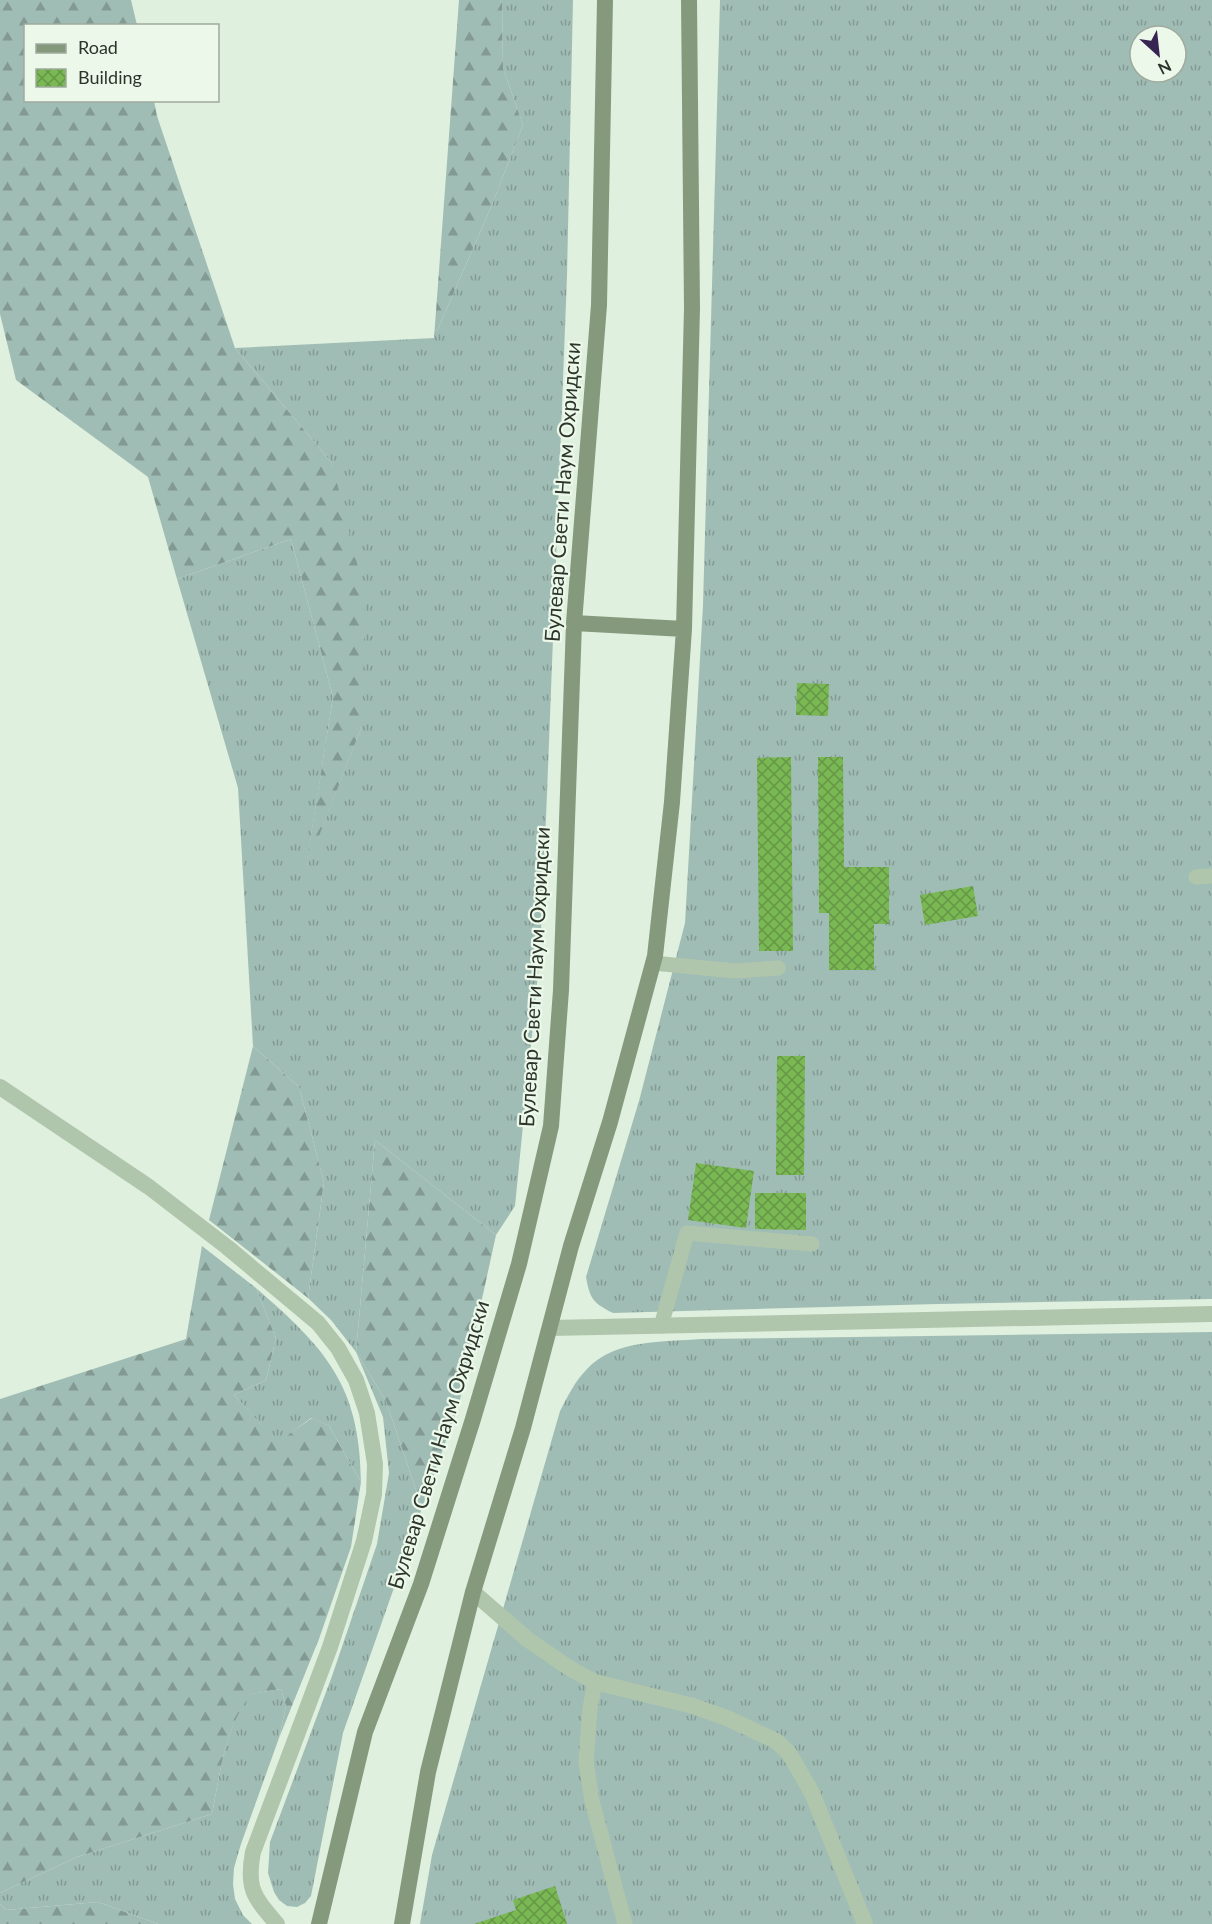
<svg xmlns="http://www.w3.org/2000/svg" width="1212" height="1924" font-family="Lato,sans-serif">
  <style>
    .grass { fill: url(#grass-tufts); fill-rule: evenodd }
    .forest { fill: url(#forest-firs) }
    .building { fill: url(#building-cross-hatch) }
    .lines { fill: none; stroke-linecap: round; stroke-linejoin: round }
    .service { stroke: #b0c6ac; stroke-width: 15 }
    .minor { stroke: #b0c6ac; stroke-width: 16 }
    .secondary { stroke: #859a7d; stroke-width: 16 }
    .labels { text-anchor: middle; stroke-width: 4.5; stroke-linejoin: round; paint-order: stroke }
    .street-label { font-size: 21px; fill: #2d352a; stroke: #ebf8ea }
  </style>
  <defs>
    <pattern id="grass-tufts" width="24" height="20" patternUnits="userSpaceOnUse" patternTransform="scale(1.5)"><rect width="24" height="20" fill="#a0bdb5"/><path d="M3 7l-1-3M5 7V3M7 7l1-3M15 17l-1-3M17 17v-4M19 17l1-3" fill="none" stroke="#839a93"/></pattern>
    <pattern id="forest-firs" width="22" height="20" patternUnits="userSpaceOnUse" patternTransform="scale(1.5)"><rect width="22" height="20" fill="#a0bdb5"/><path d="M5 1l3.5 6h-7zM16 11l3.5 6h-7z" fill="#839a93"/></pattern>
    <pattern id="building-cross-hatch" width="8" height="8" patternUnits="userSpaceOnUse" patternTransform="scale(1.5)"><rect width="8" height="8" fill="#7ab854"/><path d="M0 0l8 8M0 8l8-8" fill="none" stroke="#649646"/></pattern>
  </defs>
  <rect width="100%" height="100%" fill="#e0f0de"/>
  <!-- grass -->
  <path class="grass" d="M500,0H573L567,276L547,794L540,954L515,1206L496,1235L375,1140L356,1352L386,1401L422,1508L343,1733L311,1896L305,1903L297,1907L287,1906L279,1900L274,1892L268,1873L270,1842L332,1676L377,1544L389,1473L383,1417L356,1352L331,1320L308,1298L324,1182L299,1087L253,1046L238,788L177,579L291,539L333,697L306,868L362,726L332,463L235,348L434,338L491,207L523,125L503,68L502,3Z
    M720,0H1212V1299L938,1304L613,1313C593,1303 590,1299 586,1277L639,1101L685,923L703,605ZM1140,36H1176V72H1140Z
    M256,1288C326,1349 360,1385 361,1482L329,1426L311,1418L278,1443L234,1395L266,1380L276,1338Z
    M1212,1332V1924H420L432,1855L560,1411C568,1396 575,1381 587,1369C615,1339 664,1342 701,1339Z
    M281,1689L286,1706L279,1738L241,1844L234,1868L233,1884L235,1899L243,1915L252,1924H158L98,1902L6,1910L0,1904V1893L77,1857L212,1814C220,1773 225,1728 250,1694Z"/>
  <!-- forest -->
  <path class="forest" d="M0,0H131L137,25L26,26V100L154,101L157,116L235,348L332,463L365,595L362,726L305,872L333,697L291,539L177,579L148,477L16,380L0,314Z
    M459,0H500L502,3L503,68L523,125L491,207L434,338Z
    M253,1046L299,1087L324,1182L308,1298L209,1220Z
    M375,1140L496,1235L459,1404L422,1508L386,1401L356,1352Z
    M202,1246L256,1288L276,1338L266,1380L234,1395L278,1442L312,1418L329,1426L361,1482L351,1547L319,1639L279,1738L286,1706L281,1689L251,1694C225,1728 220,1773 212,1814L77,1857L0,1893V1399L186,1339Z
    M98,1902L158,1924H0V1904L6,1910Z"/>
  <!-- building -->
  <path class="building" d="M797,683L829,684L828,716L796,715Z
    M791,757L793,951H759L757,758Z
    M818,757H843L844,867H889V924H874V970H829V913H819Z
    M973,886L978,916L925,925L920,895Z
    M777,1056H805L804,1175H776Z
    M696,1163L754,1171L746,1228L688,1220Z
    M755,1193H806V1230L755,1229Z
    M555,1886L567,1924H474L516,1910L513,1900Z"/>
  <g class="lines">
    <!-- service -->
    <path class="service" d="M1196,877L1212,876
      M653,963L735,971L778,968
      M661,1326L687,1233L812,1244
      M595,1682L590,1708L586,1762L592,1801L625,1924"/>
    <!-- minor -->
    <path class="minor" d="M0,1087L149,1187L227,1247L318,1323L338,1348L356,1380L367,1413L375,1464L374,1494L364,1541L330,1647L253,1852C246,1889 254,1897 277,1924
      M550,1328L1212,1314
      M473,1592L527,1639L569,1668L595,1682L693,1706L727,1718L776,1741L789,1753L812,1793L865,1924"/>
    <!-- secondary -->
    <path class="secondary" d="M574,623L684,629
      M319,1924L365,1732L421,1584L473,1419L519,1264L551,1126L561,990L574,623L599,305L605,0
      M402,1924L428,1772L473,1592L523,1428L571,1246L610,1122L655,956L672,802L684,629L692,308L689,0"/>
  </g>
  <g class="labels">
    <!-- street labels -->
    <g class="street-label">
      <text transform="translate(563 492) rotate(-86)" y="7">Булевар Свети Наум Охридски</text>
      <text transform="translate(535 977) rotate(-87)" y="7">Булевар Свети Наум Охридски</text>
      <text transform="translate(439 1445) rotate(-73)" y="7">Булевар Свети Наум Охридски</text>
    </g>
  </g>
  <!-- legend -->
  <rect x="24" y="24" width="195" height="78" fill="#ebf8ea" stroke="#9faa9d" stroke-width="1.5"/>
  <rect x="36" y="44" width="30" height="9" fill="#859a7d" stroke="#9faa9d" stroke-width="1.5"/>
  <text x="78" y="54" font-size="18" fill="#2d352a">Road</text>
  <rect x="36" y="69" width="30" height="18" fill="url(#building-cross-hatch)" stroke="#9faa9d" stroke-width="1.5"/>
  <text x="78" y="84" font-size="18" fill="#2d352a">Building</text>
  <!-- north arrow -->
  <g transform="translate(1158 54) rotate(153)"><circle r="28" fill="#ebf8ea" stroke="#9faa9d" stroke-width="1.5"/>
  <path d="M0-4.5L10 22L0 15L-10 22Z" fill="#382452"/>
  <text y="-9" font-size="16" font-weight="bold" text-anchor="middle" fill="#2d352a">N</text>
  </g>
</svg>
